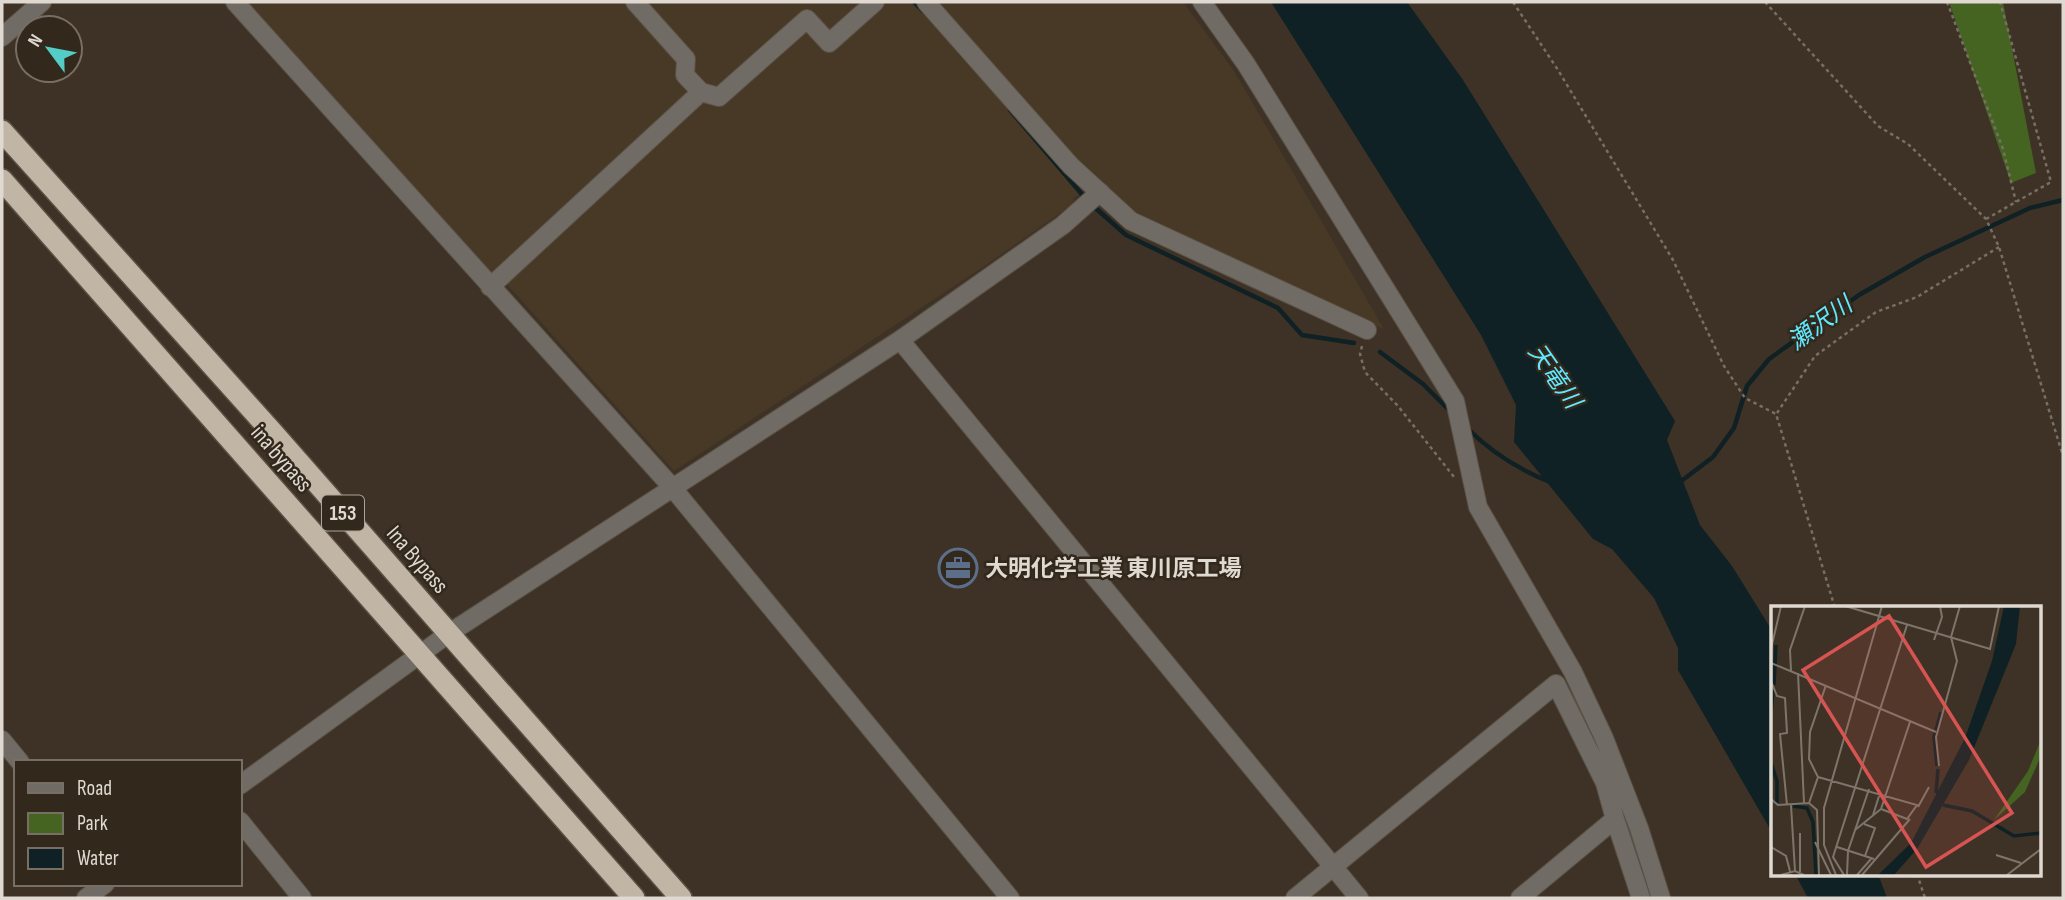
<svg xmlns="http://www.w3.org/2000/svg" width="2065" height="900" font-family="'Sofia Sans Condensed','Noto Sans JP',sans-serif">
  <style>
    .built { fill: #473926 }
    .green { fill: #456421 }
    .water { fill: #0f2124 }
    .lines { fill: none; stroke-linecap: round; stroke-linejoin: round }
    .stream { stroke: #0f2124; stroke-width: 4.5 }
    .minor-casing { stroke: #5a5044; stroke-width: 20 }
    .highway-casing { stroke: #5a5044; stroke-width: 24 }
    .path { stroke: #786f64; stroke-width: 2.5; stroke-dasharray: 3.5 3.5; stroke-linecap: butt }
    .minor { stroke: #706b64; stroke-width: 18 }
    .highway { stroke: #c1b6a5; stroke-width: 21 }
    .labels { text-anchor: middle; stroke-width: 5; stroke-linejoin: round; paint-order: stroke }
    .shield { fill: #32281b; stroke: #aba49a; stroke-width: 2 }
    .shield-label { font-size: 21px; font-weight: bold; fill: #dfd9d1 }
    .street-label { font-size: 23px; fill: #dfd9d1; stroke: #32281b }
    .poi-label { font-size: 23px; font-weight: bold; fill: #dfd9d1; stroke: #32281b; text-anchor: start }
    .water-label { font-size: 24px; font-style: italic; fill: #61e9ff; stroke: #32281b }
    .inset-river { fill: none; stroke: #0f2124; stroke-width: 3.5 }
    .inset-road { fill: none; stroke: #7e756a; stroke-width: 2 }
    .view { fill: #d85452; fill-opacity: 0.15; stroke: #d85452; stroke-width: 3.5 }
    .inset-edge { fill: none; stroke: #dfd9d1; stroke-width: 3.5 }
  </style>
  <rect width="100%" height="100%" fill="#3d3225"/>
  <!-- built -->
  <path class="built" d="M240,2H1183L1234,71L1384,329L1125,225L1085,190L1073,199V204L986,265L674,471L505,282L485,276Z"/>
  <!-- green -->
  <path class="green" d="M1949,2H2003L2036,173L2011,183Z"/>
  <!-- water -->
  <path class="water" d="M1271,2H1407L1463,80L1675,421L1667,440L1700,525L1732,566L1773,632V834L1678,670V648L1654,598L1612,549L1593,539L1514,442L1516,405L1481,335Z
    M1795,874H1878L1887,898H1808Z"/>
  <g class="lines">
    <!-- stream -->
    <path class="stream" d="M914,2L923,11
      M1010,110L1086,199
      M1092,205L1126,235L1278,308L1302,335L1354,343
      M1380,352L1423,384L1451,412
      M1467,428C1490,451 1520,470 1550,482
      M1680,482L1713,457L1734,428L1747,386L1769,359L1859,295L1925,257L2030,208L2063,200"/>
    <defs>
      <path id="minor" d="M235,2L671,486L1010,898
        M635,2L686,59L685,75L701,92
        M926,2L1071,166L1131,221L1367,330
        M1202,2L1246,64L1455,401L1478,507L1573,672L1604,738L1639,828L1661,898
        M2,37L42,2
        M490,287L701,92L719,97L807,19L829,43L875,2
        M900,340L1359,898
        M2,740L20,762
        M240,785L448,634L900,340L1063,225L1100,192
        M1615,819L1641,898
        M240,821L302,898
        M86,898L105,884
        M1295,898L1556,684L1605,783L1615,819L1520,898"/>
      <path id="highway" d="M2,131L274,434L681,898
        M2,180L634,898"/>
    </defs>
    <!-- minor casing -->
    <use href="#minor" class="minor-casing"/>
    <!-- highway casing -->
    <use href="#highway" class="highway-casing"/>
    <!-- path -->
    <path class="path" d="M1513,2L1558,70L1673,260L1724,366L1745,398L1776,414L1835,608
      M1765,2L1878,126L1908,144L1986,219L1999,247L2063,456
      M1947,2L2003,149L2016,202
      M1986,219L2051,182L2000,2
      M1362,346L1360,354L1365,372L1398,406L1454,477
      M1777,413L1815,356L1876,312L1917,297L1999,247
      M1917,874L1925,898"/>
    <!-- minor -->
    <use href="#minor" class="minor"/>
    <!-- highway -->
    <use href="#highway" class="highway"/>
  </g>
  <!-- icons -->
  <defs>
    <symbol id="office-ring" viewBox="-11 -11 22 22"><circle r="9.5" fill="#32281b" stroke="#5c6f8a" stroke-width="1.5"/><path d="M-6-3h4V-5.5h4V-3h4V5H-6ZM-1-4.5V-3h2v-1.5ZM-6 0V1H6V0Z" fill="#5c6f8a"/></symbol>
  </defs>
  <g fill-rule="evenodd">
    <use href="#office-ring" x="936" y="546" width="44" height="44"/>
  </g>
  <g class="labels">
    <!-- shield labels -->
    <rect class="shield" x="322" y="495.5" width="42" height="35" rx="5"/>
    <g class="shield-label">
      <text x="343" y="520">153</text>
    </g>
    <!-- street labels -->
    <g class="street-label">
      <text transform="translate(282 458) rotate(49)" y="8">ina bypass</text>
      <text transform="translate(418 559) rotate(49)" y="8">Ina Bypass</text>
    </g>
    <!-- poi labels -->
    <g class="poi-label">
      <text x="985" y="576">大明化学工業 東川原工場</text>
    </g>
    <!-- water labels -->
    <g class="water-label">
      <text transform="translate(1820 323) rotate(-36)" y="8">瀬沢川</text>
      <text transform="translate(1555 376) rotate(55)" y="8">天竜川</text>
    </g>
  </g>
  <!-- overview -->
  <g transform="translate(1771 606)">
    <rect width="270" height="270" fill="#3d3225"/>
    <path d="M269,136V152L254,186L223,214L257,165Z" fill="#456421"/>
    <path d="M233,0H249L245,38L198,154L146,243L123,269H107L140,237L194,132L221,55Z" fill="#0f2124"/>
    <path class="inset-river" d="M3,79L5,39M0,107L2,84M0,157L6,175V197M166,160L163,131L170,106M165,187L167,163M172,199L201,205L243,230L270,227M22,200L36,202L42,216L45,269"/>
    <path class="inset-road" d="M74,0L219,43L228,0M163,34L171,11L169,0M0,43L10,0M0,57L165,126M20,65L19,44L34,0M27,67L33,197M0,75L6,90L14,92L16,127L9,128L16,199M168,160L165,131L186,55L180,31L189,0M47,171L146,199L136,213L110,203M0,193L7,199L38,197L46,204L48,269M38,197L47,171L38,153L39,126L55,79M20,199L24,265M147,201L158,181M102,209L109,187M93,218L104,222L94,250M84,224L110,203L139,116M29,227V266M44,236L60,269M0,241L15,250L20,269M66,241L103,253M225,249L250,257M10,269L24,265L33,269M65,269L53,239V202L111,0M73,269L62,251L136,19M76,269L77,245L98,183M86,269L100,253M91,269L139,213M236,269L270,243"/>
    <path class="view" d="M118,10L241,207L155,261L32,64Z"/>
    <rect width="270" height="270" class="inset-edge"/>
  </g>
  <!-- border -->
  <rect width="2065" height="900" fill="none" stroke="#dfd9d1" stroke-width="7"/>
  <!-- legend -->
  <rect x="14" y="760" width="228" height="126" fill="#32281b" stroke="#776f64" stroke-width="2"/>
  <rect x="28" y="783" width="35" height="10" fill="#706b64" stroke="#776f64" stroke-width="2"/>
  <text x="77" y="795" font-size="21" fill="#dfd9d1">Road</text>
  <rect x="28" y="813" width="35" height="21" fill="#456421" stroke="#776f64" stroke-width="2"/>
  <text x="77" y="830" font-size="21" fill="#dfd9d1">Park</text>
  <rect x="28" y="848" width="35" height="21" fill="#0f2124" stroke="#776f64" stroke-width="2"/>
  <text x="77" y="865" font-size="21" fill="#dfd9d1">Water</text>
  <!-- north arrow -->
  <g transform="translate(49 49) rotate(302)"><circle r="33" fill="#32281b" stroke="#776f64" stroke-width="2"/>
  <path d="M0-5L12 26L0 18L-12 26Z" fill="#54cdc7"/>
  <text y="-10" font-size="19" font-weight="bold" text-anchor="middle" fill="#dfd9d1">N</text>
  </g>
</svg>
